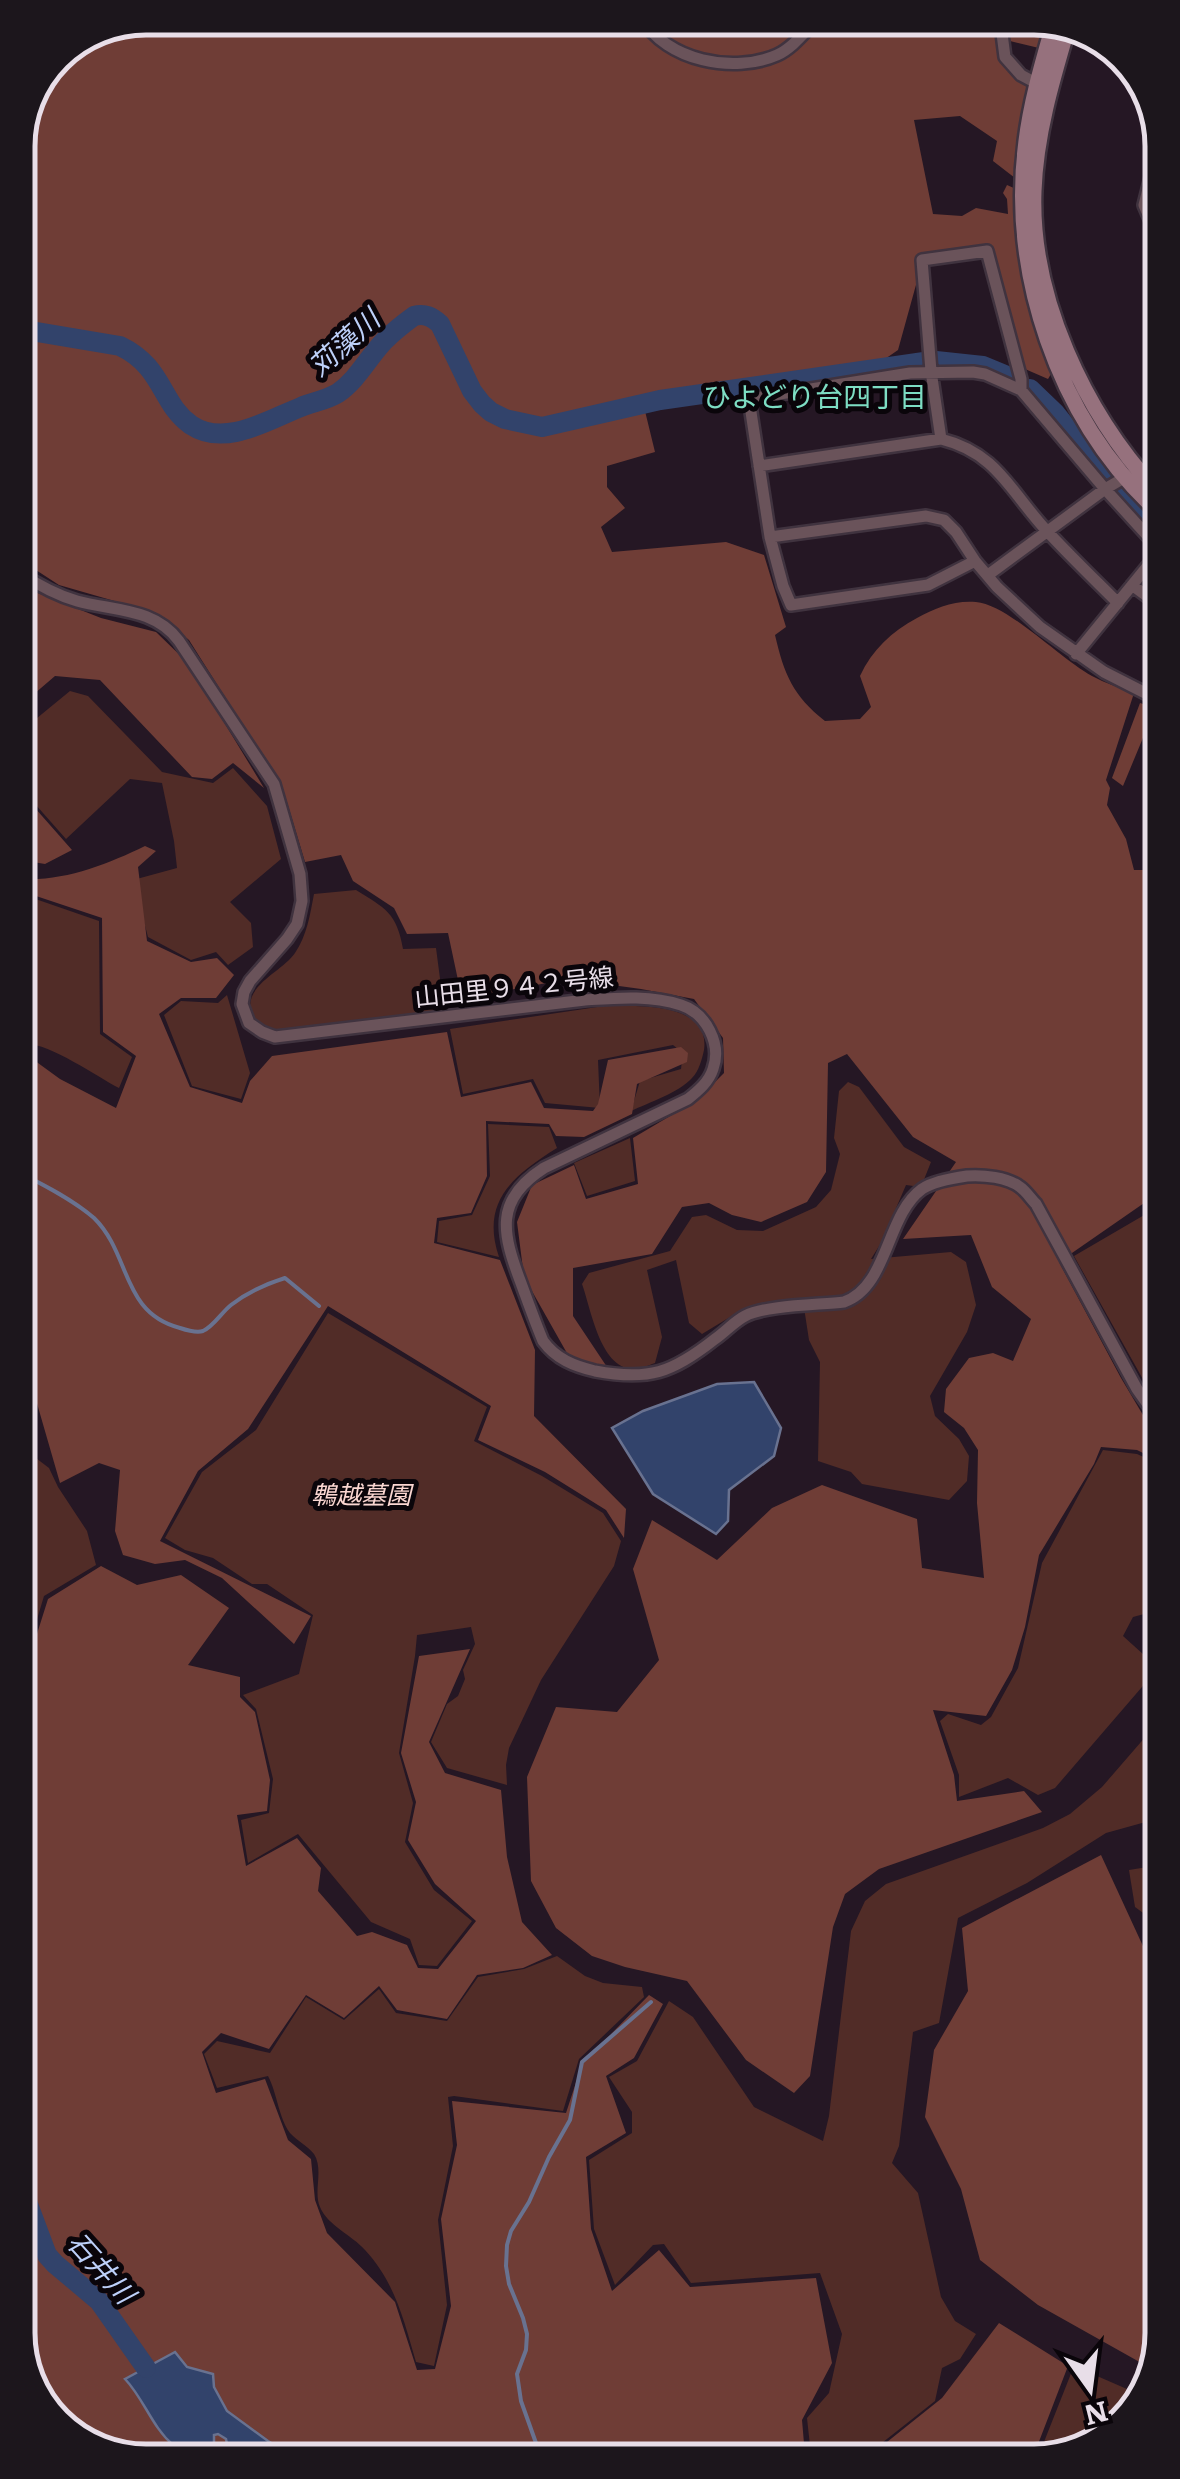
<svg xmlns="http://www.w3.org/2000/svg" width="1180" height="2479" font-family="Literata,'Noto Sans JP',serif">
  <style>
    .green { fill: #512c27 }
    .forest { fill: #6f3d36 }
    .water { fill: #32436b; stroke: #697290; stroke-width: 2.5 }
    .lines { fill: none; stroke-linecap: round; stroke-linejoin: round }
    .stream { stroke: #697290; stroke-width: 4 }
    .river { stroke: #32436b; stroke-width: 20 }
    .street-casing { stroke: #40333f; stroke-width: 16 }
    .secondary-casing { stroke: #40333f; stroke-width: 20 }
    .street { stroke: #6a535a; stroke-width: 11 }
    .secondary { stroke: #96717d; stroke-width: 15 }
    .labels { text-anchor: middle; stroke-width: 10; stroke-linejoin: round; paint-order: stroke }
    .street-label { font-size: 25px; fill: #e8dee8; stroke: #0a050a }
    .park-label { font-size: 25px; font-style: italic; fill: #fad6d1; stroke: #0a050a }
    .water-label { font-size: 28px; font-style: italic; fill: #bdd0f9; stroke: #0a050a }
    .neighbourhood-label { font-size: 28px; fill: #7dddc3; stroke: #0a050a }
    .rim { fill: none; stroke: #e8dee8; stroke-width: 5 }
  </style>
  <rect width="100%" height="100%" fill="#251724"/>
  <!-- green -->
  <path class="green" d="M70,691L88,696L162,772L213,783L233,768L267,806L281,859L230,902L251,923L253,947L228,965L216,952L191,960L148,937L133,880L177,868L174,841L162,783L130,779L66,839L20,787V732Z
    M356,890C385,908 397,913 403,949L436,948L444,1009L287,1035C271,1032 256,1029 251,1012C244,985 282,972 295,953C307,935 310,915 314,894Z
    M21,894L99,921L100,1034L132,1057L119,1088C96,1076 45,1040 22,1044Z
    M227,995L250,1073L241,1099L192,1086L164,1015L181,1001L218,1003Z
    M604,1006C634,1006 711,1001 704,1050C702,1059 699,1071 692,1078C680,1092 648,1103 631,1111L640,1081L681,1069L683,1053L673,1045L598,1060L600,1108L545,1103L533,1079L463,1094L450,1029Z
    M848,1082L859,1087L904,1147L931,1162L921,1187L906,1185L881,1243L871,1259L951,1252L966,1262L976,1305L967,1332L930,1396L935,1416L959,1439L969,1456L967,1481L949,1500L862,1484L851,1472L818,1461L820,1362L809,1340L803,1301L745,1308L702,1334L689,1323L676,1260L647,1270L662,1337L655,1363C649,1365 639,1370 632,1369C600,1367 591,1309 582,1284L589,1273L670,1251L692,1217L706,1215L737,1230L763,1231L816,1207L831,1190L840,1154L834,1138L839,1091Z
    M488,1124L549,1127L557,1148C514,1175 480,1201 499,1257L437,1242L439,1221L472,1215L490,1176Z
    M630,1138L635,1181L587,1196L574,1163Z
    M1158,1207L1159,1408L1074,1256Z
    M328,1313L487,1407L474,1441L542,1476L603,1513L621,1541L614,1566L541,1680L509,1748L506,1765L507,1785L447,1768L431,1742L447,1704L458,1696L465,1679L463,1670L475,1644L471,1627L417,1635L415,1656L399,1753L413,1803L405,1842L434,1890L472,1921L437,1966L419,1965L410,1939L371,1922L298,1834L248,1863L241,1820L269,1813L273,1779L256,1709L243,1695L299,1674L313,1615L267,1584H252L213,1558L185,1550L165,1538L202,1472L256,1430Z
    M23,1427L28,1452L49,1468L58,1487L87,1531L96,1565L44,1596L24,1663Z
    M1103,1450L1137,1454L1159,1464V1610L1133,1617L1123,1636L1154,1664L1148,1680L1055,1788L1038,1795L1008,1778L959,1797V1775L940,1721L948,1714L981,1725L991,1717L1018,1668L1042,1563Z
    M1160,1720V1818L1106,1833L1027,1883L958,1918L939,2023L913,2032L899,2146L892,2163L918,2193L941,2297L955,2321L976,2334L960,2359L942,2368L935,2401L868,2454L811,2455L807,2418L829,2393L842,2334L820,2273L691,2283L664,2244L653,2245L615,2285L594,2229L589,2160L632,2133V2112L609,2077L637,2061L669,2001L693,2017L754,2107L823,2141L829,2116L851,1931L865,1901L886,1884L1043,1828L1070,1814L1102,1787Z
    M1160,1865L1161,1939L1150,1918L1135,1907L1129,1870Z
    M557,1956L585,1976L603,1983L642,1987L644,1997L579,2059L563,2111L454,2096L448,2097L453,2146L438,2220L447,2305L434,2366L416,2362C404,2321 395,2282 365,2250C352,2235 328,2226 320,2207C313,2191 324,2170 314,2154C308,2146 297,2141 290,2133C279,2119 277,2093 268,2076L217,2088L204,2054L217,2041L270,2053L306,1997L344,2020L379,1989L396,2013L447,2021L478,1977L524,1969Z
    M1074,2366L1143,2396L1141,2405L1083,2452H1040Z"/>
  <!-- forest -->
  <path class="forest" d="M146,18L1047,19L1039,48L1010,41V57L1028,88L1021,134L1020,166L1015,178L993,161L997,141L960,116L914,120L933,214L962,216L976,208L1008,214L1007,199L1003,193L1007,185L1016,189L1018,236L1034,322L1054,369L1048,379L1025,369L987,247L922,253L919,274L898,350L885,359L854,368L645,411L655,452L607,466V487L625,508L601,527L612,552L726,542L764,555L786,627L775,635C784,674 793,696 825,721L860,719L871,707L860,676C872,650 892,631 917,618C935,608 955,600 976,602C1009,605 1060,659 1092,676C1105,683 1120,688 1134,693L1106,780L1110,788L1107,805L1126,839L1134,870H1156L1158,1202L1147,1201L1059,1262L1121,1378L1159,1442V1461L1137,1450L1101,1447L1094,1464L1039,1555L1025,1627L1012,1670L986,1716L933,1710L954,1775L957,1801L1024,1791L1042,1812L879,1869L845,1894L833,1927L810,2076L794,2093L746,2060L687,1981L625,1967L592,1956L556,1928L531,1881L527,1777L556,1707L617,1712L659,1660L633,1569L652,1520L717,1560L772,1508L822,1485L917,1519L922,1568L984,1578L977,1503L978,1450L964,1428L944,1412L946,1389L969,1358L993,1353L1013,1361L1031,1319L992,1287L971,1235L903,1239L956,1162L913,1137L847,1054L828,1063L826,1172L807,1202L761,1222L732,1215L709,1203L682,1207L652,1254L573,1268V1316L609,1370L568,1355L524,1277L517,1222L532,1185L574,1165L586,1199L638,1184L633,1138L697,1100L724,1073L723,1038L694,999L641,989L568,979L462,999L448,933L407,934L394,908L353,881L341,855L305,862L283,789L189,640L156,613L59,585L19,559L18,138L56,55Z
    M20,586L101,618L156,632L188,663L264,788L233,763L212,779L192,777L100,680L55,676L20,706Z
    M1140,703L1156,708V737L1145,733L1123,786L1112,778Z
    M20,791L72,850L45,864L21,860Z
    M145,846L156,851L138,867L147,941L191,962L217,958L234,975L216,998H181L159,1014L190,1087L242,1103L250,1081L272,1056L447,1032L461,1097L531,1082L544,1108L593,1111L598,1104L608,1060L681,1047L688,1053L687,1062L637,1084L632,1114L584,1137L556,1136L549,1124L486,1121L487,1176L471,1213L437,1218L434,1243L500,1260L535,1350L534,1416L626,1509L624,1538L606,1510L545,1472L478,1440L491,1406L328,1306L248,1429L198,1471L160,1541L311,1616L294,1644L222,1578L185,1560L155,1564L123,1555L115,1531L120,1470L99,1463L60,1483L23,1355L22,1055H27L60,1079L116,1108L136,1056L103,1032L102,918L21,891V882L24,879C65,881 108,864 145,846Z
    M101,1566L137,1585L181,1575L229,1608L188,1665L240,1677V1697L255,1712L270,1780L267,1811L237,1815L246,1866L297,1838L321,1868L318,1891L357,1936L372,1932L407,1945L418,1968L438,1969L476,1921L435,1884L408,1840L416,1802L401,1753L419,1656L470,1649L429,1742L445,1773L501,1790L507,1857L522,1922L552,1955L523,1968L477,1975L447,2019L397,2010L379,1986L344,2018L306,1995L269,2049L221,2033L202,2052L216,2093L265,2079L288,2140L311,2159L315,2200L327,2233L395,2302L417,2370L435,2369L451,2306L441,2219L457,2145L452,2101L566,2113L582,2064L649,1995L663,2004L634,2058L606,2076L626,2133L586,2157L591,2229L612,2291L659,2250L690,2287L816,2278L832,2363L802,2420L805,2455L137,2461L68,2435L27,2382L24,1675L48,1599Z
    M1101,1855L1154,1970L1161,1971L1162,2334L1152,2369L1038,2305L980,2260L961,2189L925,2117L934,2050L968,1991L962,1928Z
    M999,2323L1068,2366L1035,2452L872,2454L942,2398Z"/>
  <!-- water -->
  <path class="water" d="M754,1382L781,1428L774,1456L729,1490L728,1521L716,1534L653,1494L612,1428L643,1411L717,1384Z
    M175,2352L187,2367L213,2374L214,2387L227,2411L268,2441L300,2460H263L253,2453L251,2460H241L229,2455L226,2439L218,2434L214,2435V2447L194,2449L190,2461H170L173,2445C152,2427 144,2399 125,2379Z"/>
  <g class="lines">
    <!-- stream -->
    <path class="stream" d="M22,1174C46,1186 73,1200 94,1218C131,1254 121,1313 180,1328C186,1330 197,1333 203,1331C213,1327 222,1312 231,1305C248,1292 266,1284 285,1278L319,1306
      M534,2457L536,2443L521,2401L517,2374L526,2350L527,2334L523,2318L509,2284L506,2266L507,2245L511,2231L529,2202L549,2157L570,2120L582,2062L651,2002"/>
    <!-- river -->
    <path class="river" d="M19,329L120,346C164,367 160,403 191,425C225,448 270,419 301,407C313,402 327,400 338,393C357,380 368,358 384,341C393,332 403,324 414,316C425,313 432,317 440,324L472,391L482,404L491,412L505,419L542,427L660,400L924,362
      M936,361L983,366L1012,378
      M1030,389L1055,413L1102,472
      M1121,494L1155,529
      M26,2199L47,2255L55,2264L99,2301L146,2368"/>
    <defs>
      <path id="street" d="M642,18C666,61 734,74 777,55C793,48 806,30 819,18
        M1000,18L1005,57L1021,75L1036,83
        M1153,169L1144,205L1153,226
        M941,439L931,371L922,260L987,251L1021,379V390
        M759,466L941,439C997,453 1010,491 1046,530C1069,555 1094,579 1118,603
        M770,537L783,586L791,605L928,585L975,561
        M1155,544L1105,489L1021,390L985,374L973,372L910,373L749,399L770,537L926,516L944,520L956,532L975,561L997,587L1040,627L1104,672L1155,698
        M20,573C38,585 56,595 77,601C114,611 155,608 179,641L274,784L300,874L302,901L297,924L287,939L250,981L244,992L242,1004L249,1023L262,1032L275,1037L585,1000C617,998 650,995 681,1005C706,1013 722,1044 713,1069C709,1082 698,1091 688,1099L544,1168C494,1200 502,1233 521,1283C528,1302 535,1322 543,1341C556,1359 574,1366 595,1371C649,1381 672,1373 715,1339C725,1332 735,1321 745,1316C766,1305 819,1305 844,1302C888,1287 886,1215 922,1189C934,1181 953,1178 967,1176C984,1175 1007,1177 1020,1187C1026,1191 1031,1199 1036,1204L1137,1389L1159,1420
        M988,575L1105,489L1129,475
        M1132,585L1155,602
        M1076,654L1155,557"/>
      <path id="secondary" d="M1054,22C1043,61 1031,100 1026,141C1009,273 1057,417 1155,509
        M1068,27C1052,81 1036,135 1034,191C1030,297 1085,413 1155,489"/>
    </defs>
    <!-- street casing -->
    <use href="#street" class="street-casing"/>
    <!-- secondary casing -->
    <use href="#secondary" class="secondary-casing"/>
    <!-- street -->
    <use href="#street" class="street"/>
    <!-- secondary -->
    <use href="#secondary" class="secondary"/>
  </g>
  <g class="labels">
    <!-- street labels -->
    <g class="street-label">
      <text transform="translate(514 987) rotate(-6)" y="9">山田里９４２号線</text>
    </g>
    <!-- park labels -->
    <g class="park-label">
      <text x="361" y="1504">鵯越墓園</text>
    </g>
    <!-- water labels -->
    <g class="water-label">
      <text transform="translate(344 343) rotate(-42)" y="10">苅藻川</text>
      <text transform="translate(101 2268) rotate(48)" y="10">石井川</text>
    </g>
    <!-- neighbourhood labels -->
    <g class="neighbourhood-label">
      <text x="815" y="407">ひよどり台四丁目</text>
    </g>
  </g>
  <!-- crop -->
  <path d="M0 0H1180V2479H0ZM146 35H1034A111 111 0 0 1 1145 146V2333A111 111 0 0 1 1034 2444H146A111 111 0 0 1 35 2333V146A111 111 0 0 1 146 35Z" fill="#1c161c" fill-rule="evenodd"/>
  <path class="rim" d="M146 35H1034A111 111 0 0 1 1145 146V2333A111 111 0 0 1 1034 2444H146A111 111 0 0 1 35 2333V146A111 111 0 0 1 146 35Z"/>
  <!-- north arrow -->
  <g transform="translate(1090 2389) rotate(166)" stroke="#0a050a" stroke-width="8" paint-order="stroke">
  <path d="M0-8L18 38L0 25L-18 38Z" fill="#e8dee8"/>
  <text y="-15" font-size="28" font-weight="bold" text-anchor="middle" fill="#e8dee8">N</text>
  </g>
</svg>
